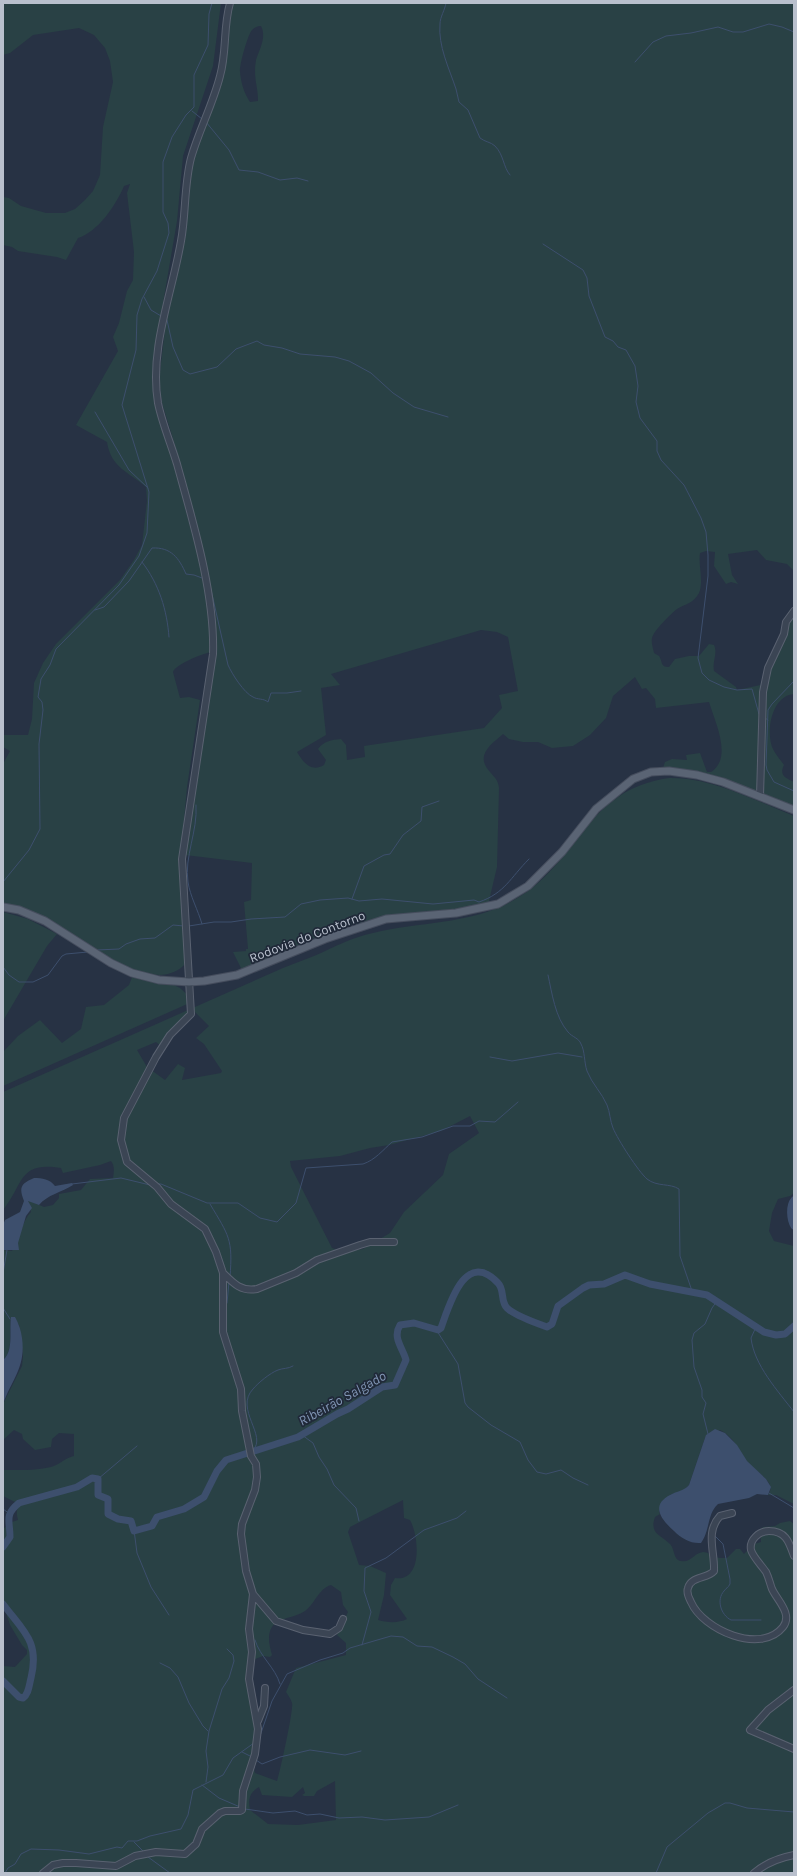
<svg xmlns="http://www.w3.org/2000/svg" width="797" height="1876" font-family="Karla,sans-serif">
  <style>
    .green { fill: #294145; fill-rule: evenodd }
    .water { fill: #3d4f6d }
    .lines { fill: none; stroke-linecap: round; stroke-linejoin: round }
    .stream { stroke: #3d4f6d; stroke-width: 1 }
    .river { stroke: #3d4f6d; stroke-width: 7 }
    .minor-casing { stroke: #5a6271; stroke-width: 8 }
    .major-casing { stroke: #454d5d; stroke-width: 9 }
    .minor { stroke: #3b4554; stroke-width: 6 }
    .major { stroke: #5a6474; stroke-width: 7 }
    .labels { text-anchor: middle; stroke-width: 3.5; stroke-linejoin: round; paint-order: stroke }
    .street-label { font-size: 13px; fill: #b9c0cd; stroke: #202939 }
    .water-label { font-size: 14px; font-style: italic; fill: #8095b4; stroke: #202939 }
  </style>
  <rect width="100%" height="100%" fill="#273244"/>
  <!-- green -->
  <path class="green" d="M3,3H221L213,66L183,156L177,221L153,362C152,394 162,423 171,454C179,479 184,505 191,530C202,570 216,611 210,652C200,655 176,664 173,672L180,698L189,697L200,700L187,787L181,853L186,963C154,1000 88,940 57,926C40,918 21,912 3,905V764L10,751L3,747V735H28L32,719L34,683L43,663L56,644L120,580L134,560L142,545L147,501L146,487C129,472 111,468 107,442L76,425L118,351L113,337L119,323L127,291L133,280L134,252L127,193L130,184L124,186C116,205 98,232 78,238L66,260L57,257L18,251L12,247L3,245V197L9,198L21,206L46,213H65L75,209L85,200L93,191L100,175L103,127L113,82L110,61L105,48L94,35L79,28L33,35L10,53L3,55Z
    M226,3H794V571L787,564L766,560L757,550L728,554L732,575L738,584L731,582L726,584L714,566L715,552L706,551L700,553C698,565 704,581 699,593C694,603 685,604 677,609C671,614 654,630 652,638C651,643 653,648 654,653L659,656C663,662 660,667 669,667L675,659L689,656H699L709,644L714,645C718,654 712,661 714,671L736,687L737,690L765,684C765,667 777,654 783,638C786,629 783,612 794,608V694C772,696 766,729 772,747C775,754 780,759 784,765C779,775 785,778 794,782V809L713,778L663,768L665,762L672,759L687,760L686,755L700,753L707,772H711C733,758 715,722 709,702L656,708L655,699L646,688L642,689L635,677L613,696L606,718L590,735L573,746L552,748L538,742H523L509,739L503,734C492,744 474,755 490,772C495,778 498,780 499,788L497,867L488,905L379,919L350,925L323,934L242,970L233,952L246,951V949H248L244,902L251,900L252,863L185,855L215,651L216,626L215,610L205,558L181,465L162,403L159,380L168,304L181,235L187,181L220,65ZM261,26C267,37 259,50 256,60C253,79 258,85 258,101L250,102C244,93 241,83 240,72C239,66 248,34 252,30C255,27 258,26 261,26ZM481,630L497,632L508,637L518,691L499,695L502,708L484,728L364,746L365,757L347,760L346,745L341,739C331,740 324,741 318,749L326,760L324,765C311,773 303,762 297,752L326,735L321,688L340,685L331,674Z
    M669,778C711,777 756,801 794,816V1193L790,1196L778,1199L772,1213L769,1231L774,1241L794,1246V1504L776,1495H768C771,1491 771,1488 769,1483C763,1474 753,1469 746,1461C738,1449 733,1436 720,1430L705,1438L689,1485L684,1490L670,1495L659,1512L660,1514L655,1517C649,1534 661,1535 670,1544C675,1549 673,1560 681,1561C691,1563 694,1553 703,1552C708,1552 710,1555 714,1557C718,1558 723,1558 727,1558L736,1549H740L744,1554L754,1544L761,1542L760,1530L763,1527L775,1526L780,1523L790,1521L794,1524V1873H3V1666L15,1667L27,1654V1650L22,1645L10,1625L3,1604V1529L12,1522L18,1520C17,1515 15,1509 21,1505L3,1496V1470C19,1470 35,1471 51,1467C59,1465 65,1458 74,1456V1434L59,1433L52,1439L51,1447L35,1450L23,1439L22,1434L14,1430L3,1440V1404L22,1366L23,1356L19,1325L11,1317C9,1330 14,1351 3,1360V1250L12,1251C21,1239 21,1222 31,1212L28,1200L44,1207L53,1205L59,1198V1194L81,1190L90,1179L113,1178C114,1172 115,1166 111,1161L100,1165L63,1173L61,1168C18,1161 24,1184 3,1210V1092L283,968C293,964 304,960 314,956C335,947 350,938 373,933C421,921 470,925 514,900C580,863 584,790 669,778ZM193,1010L209,1026L196,1038L204,1044L222,1071L221,1073L182,1080L185,1068L178,1064L165,1080L147,1067L137,1050L156,1042L164,1049ZM470,1116L479,1133L449,1154L443,1175L404,1212L390,1233L363,1249L342,1252L332,1248L291,1167L290,1161L340,1156L370,1148L389,1145L441,1131ZM403,1500L404,1518L410,1520C419,1536 423,1582 395,1578L391,1585L390,1595L407,1619C399,1623 388,1623 378,1620L384,1595L386,1573L370,1566L359,1565L348,1532L350,1527ZM331,1585L341,1592L343,1605L348,1612L337,1635L346,1643V1655L296,1668L286,1692C288,1695 291,1699 292,1703C294,1708 280,1772 277,1781L255,1773L253,1765L256,1711L251,1674L253,1660L263,1656L270,1657L272,1655C267,1638 266,1623 287,1618C293,1616 299,1615 305,1611C315,1604 318,1589 331,1585ZM335,1781L336,1820L298,1825L268,1824L250,1810C248,1800 249,1793 259,1787L262,1795L292,1797L303,1787L305,1793L302,1795L304,1796H314L317,1791Z
    M3,912L28,919L57,934L47,946L3,1021Z
    M133,975L172,984L180,988L194,1001L3,1086V1052L18,1036L40,1020L62,1043L81,1029L86,1007L104,1005L129,985Z"/>
  <!-- water -->
  <path class="water" d="M34,1178C42,1178 50,1179 55,1186L72,1183L73,1185C62,1192 47,1195 39,1205L28,1201L32,1208L26,1216L18,1243L19,1250H3V1225L5,1220L20,1212L24,1201C19,1188 20,1184 34,1178Z
    M11,1317H15C19,1324 21,1331 22,1338C26,1367 12,1379 3,1404V1360C14,1351 9,1330 11,1317Z
    M715,1429L725,1433L737,1445L747,1461L766,1479L771,1487L768,1495L757,1494L749,1498L718,1504C707,1514 710,1531 701,1543C691,1544 681,1538 674,1531C663,1521 649,1506 670,1495C677,1491 684,1491 689,1485L706,1435Z"/>
  <g class="lines">
    <!-- stream -->
    <path class="stream" d="M446,3C445,10 440,17 440,24C438,46 449,68 456,89L459,102L468,110L480,138C485,142 491,142 495,146C504,155 503,167 510,175
      M635,62L653,42L666,36L691,33L718,27L733,32H743L769,24L782,27L794,32
      M192,111L202,119
      M206,122L229,150L239,170L258,172L280,180L297,178L308,181
      M543,244L583,270L587,278L589,296L605,337L613,341L618,347L626,350L635,366L638,386L636,402L640,418L657,441V451L661,460L684,485L701,518L706,532L708,555V576L698,658L702,673L709,680L724,687L737,690L752,689L759,714
      M144,297L151,310L161,316
      M167,320L173,347L183,370L190,374L217,367L236,349L257,341L264,345L282,348L300,354L335,357L349,361L371,373L393,393L414,407L448,417
      M95,412L129,470L148,488
      M142,562C159,584 167,610 169,637
      M209,581L228,665C232,674 244,693 253,697C258,700 263,698 268,702L271,693H287L301,691
      M95,610L104,607L129,581L152,548C171,547 179,558 186,574L194,575L202,578
      M794,681L772,704L768,710L766,765L767,770L774,782L794,791
      M765,718L768,720
      M196,805C198,831 184,857 188,882C190,896 198,910 202,924
      M3,882L29,850L40,829L39,744L43,710L42,702L38,697L41,679L50,665L56,649L119,585L139,556L147,533L149,492L122,405L136,350L137,315L142,299L157,271L169,233L168,223L163,212V162L172,137L186,115L194,107V75L208,45L209,14L212,3
      M352,899L364,866L384,855L390,854L403,835L421,821L422,807L439,801
      M189,926L214,922H231L251,919L285,917L301,904L320,900L348,898L359,901L382,899L433,904L474,900L479,902C505,893 510,878 529,859
      M97,950L119,949L126,944L140,939L155,938L173,925L184,926
      M3,967L9,975L19,982H33L48,975L62,956L66,954L88,952
      M548,975C552,993 555,1017 568,1032C572,1037 579,1038 581,1044C585,1051 584,1062 587,1071C592,1084 602,1093 607,1105C610,1112 610,1121 613,1128C618,1140 638,1171 647,1179C657,1187 670,1183 679,1189L680,1256L692,1291
      M490,1057L512,1061L558,1053L582,1057
      M72,1184L121,1178L150,1185
      M157,1184H161L207,1203H238L260,1218L277,1222L296,1203L306,1168L363,1164C375,1160 383,1150 392,1142L422,1137L453,1126H470L479,1121L495,1122L518,1102
      M210,1204C229,1236 233,1239 230,1277
      M3,1273L7,1250
      M227,1303L229,1282
      M3,1308L10,1319
      M756,1327L751,1338C754,1365 778,1391 794,1412
      M437,1331L458,1364L465,1403L468,1407L491,1425L520,1442L528,1460L537,1472L546,1474L561,1470L573,1478L588,1485
      M708,1434L703,1414L706,1403L702,1397V1390L694,1367L692,1340L694,1333L705,1324L712,1308L717,1301
      M302,1435L313,1443L319,1457L327,1469L334,1485L356,1508L359,1521
      M253,1450C268,1436 234,1409 253,1389C258,1383 270,1373 278,1370C283,1368 288,1369 293,1366
      M98,1479L137,1446
      M769,1493L794,1508
      M3,1509L10,1514
      M134,1530L137,1553L151,1587L169,1615
      M714,1535L723,1544L730,1579V1584C728,1588 726,1588 724,1591C716,1600 721,1615 731,1620H761
      M255,1640C260,1657 275,1667 280,1684
      M362,1645L371,1612L364,1591L365,1568L386,1558L424,1530L457,1518L466,1511
      M160,1663L170,1668L178,1677L189,1703L203,1726L208,1731
      M260,1736L272,1701L287,1674L320,1660L343,1653L350,1648L391,1636L403,1637L417,1646L432,1647L453,1657L465,1664L478,1679L507,1698
      M242,1752L252,1757
      M256,1760L262,1764L280,1757L310,1750L345,1755L361,1751
      M206,1782L208,1767L206,1751L209,1731L222,1689L229,1678L234,1661L233,1655L227,1649
      M202,1785L219,1798L240,1807
      M245,1809L273,1813L295,1811L307,1815L320,1814L339,1818L362,1817L385,1820L429,1817L458,1805
      M134,1842L143,1851
      M148,1857L170,1873
      M5,1873L8,1868L15,1864L21,1854L31,1849L59,1850L89,1854L117,1847L122,1848L128,1841H137L150,1836L181,1829L188,1815L193,1790L223,1775L233,1758L254,1743
      M656,1873L667,1847L708,1813L725,1803H730L747,1808L794,1812"/>
    <!-- river -->
    <path class="river" d="M794,1200C789,1206 790,1220 794,1226
      M3,1547L10,1537C10,1521 4,1515 19,1503L77,1487L92,1478L98,1479V1495L108,1499V1514L118,1519L131,1521L134,1531L152,1526L157,1517L184,1509L204,1497L217,1471L226,1460L298,1437L337,1414L348,1409L382,1387L395,1385L406,1360C403,1348 392,1338 400,1325L414,1323L438,1330L441,1328C449,1306 465,1248 498,1283C505,1290 500,1301 507,1308C515,1316 536,1323 547,1327L552,1324L558,1306L583,1288L589,1285L604,1284L625,1275L650,1284L707,1295L764,1332L776,1335L785,1334L794,1326
      M3,1604C23,1631 40,1641 31,1678C29,1685 29,1694 23,1698L19,1697L3,1681"/>
    <defs>
      <path id="minor" d="M760,796L763,692L768,668L784,634L786,622L794,611
        M223,1273C233,1283 241,1292 257,1289L296,1273L317,1260L360,1245L370,1242H394
        M732,1513L720,1516C705,1532 715,1552 714,1571C707,1579 691,1576 688,1588C686,1593 689,1598 691,1602C703,1630 761,1655 783,1627C793,1614 777,1600 772,1589C770,1584 769,1578 766,1572C762,1566 753,1557 751,1550C749,1540 759,1531 769,1531C786,1531 789,1542 794,1556
        M253,1594L276,1621L303,1630L330,1634L339,1628L343,1619
        M794,1690L768,1710L750,1730L794,1749
        M258,1721L264,1706L265,1688
        M43,1873L53,1865L63,1863H76L116,1866L135,1856L156,1852L185,1854L196,1844L202,1829L220,1813L225,1811H240L242,1810L243,1791L255,1754L258,1729L249,1679L252,1652L249,1629L253,1594L246,1571L241,1534L242,1524L255,1490L257,1477L256,1464L251,1456L242,1411L241,1389L223,1332V1273L216,1252L205,1229L171,1204L157,1187L127,1162L121,1140L124,1118L156,1057L170,1035L191,1014L182,859L213,654C215,594 193,522 177,464C171,444 162,423 158,403C149,349 172,294 181,241C186,214 184,185 191,158C199,130 213,104 220,76C227,52 223,27 230,3
        M754,1873C766,1863 778,1858 794,1855"/>
      <path id="major" d="M3,907L19,910L45,921L111,963L132,973L159,980L189,982L204,981L237,975L325,939L386,919L456,913L498,904L528,886L562,852L596,809L633,779L651,772L669,771L697,775L723,782L794,810"/>
    </defs>
    <!-- minor casing -->
    <use href="#minor" class="minor-casing"/>
    <!-- major casing -->
    <use href="#major" class="major-casing"/>
    <!-- minor -->
    <use href="#minor" class="minor"/>
    <!-- major -->
    <use href="#major" class="major"/>
  </g>
  <g class="labels">
    <!-- street labels -->
    <g class="street-label">
      <text transform="translate(307 936) rotate(-21)" y="5">Rodovia do Contorno</text>
    </g>
    <!-- water labels -->
    <g class="water-label">
      <text transform="translate(342 1398) rotate(-29)" y="5">Ribeirão Salgado</text>
    </g>
  </g>
  <!-- border -->
  <rect width="797" height="1876" fill="none" stroke="#b9c0cd" stroke-width="8"/>
</svg>
